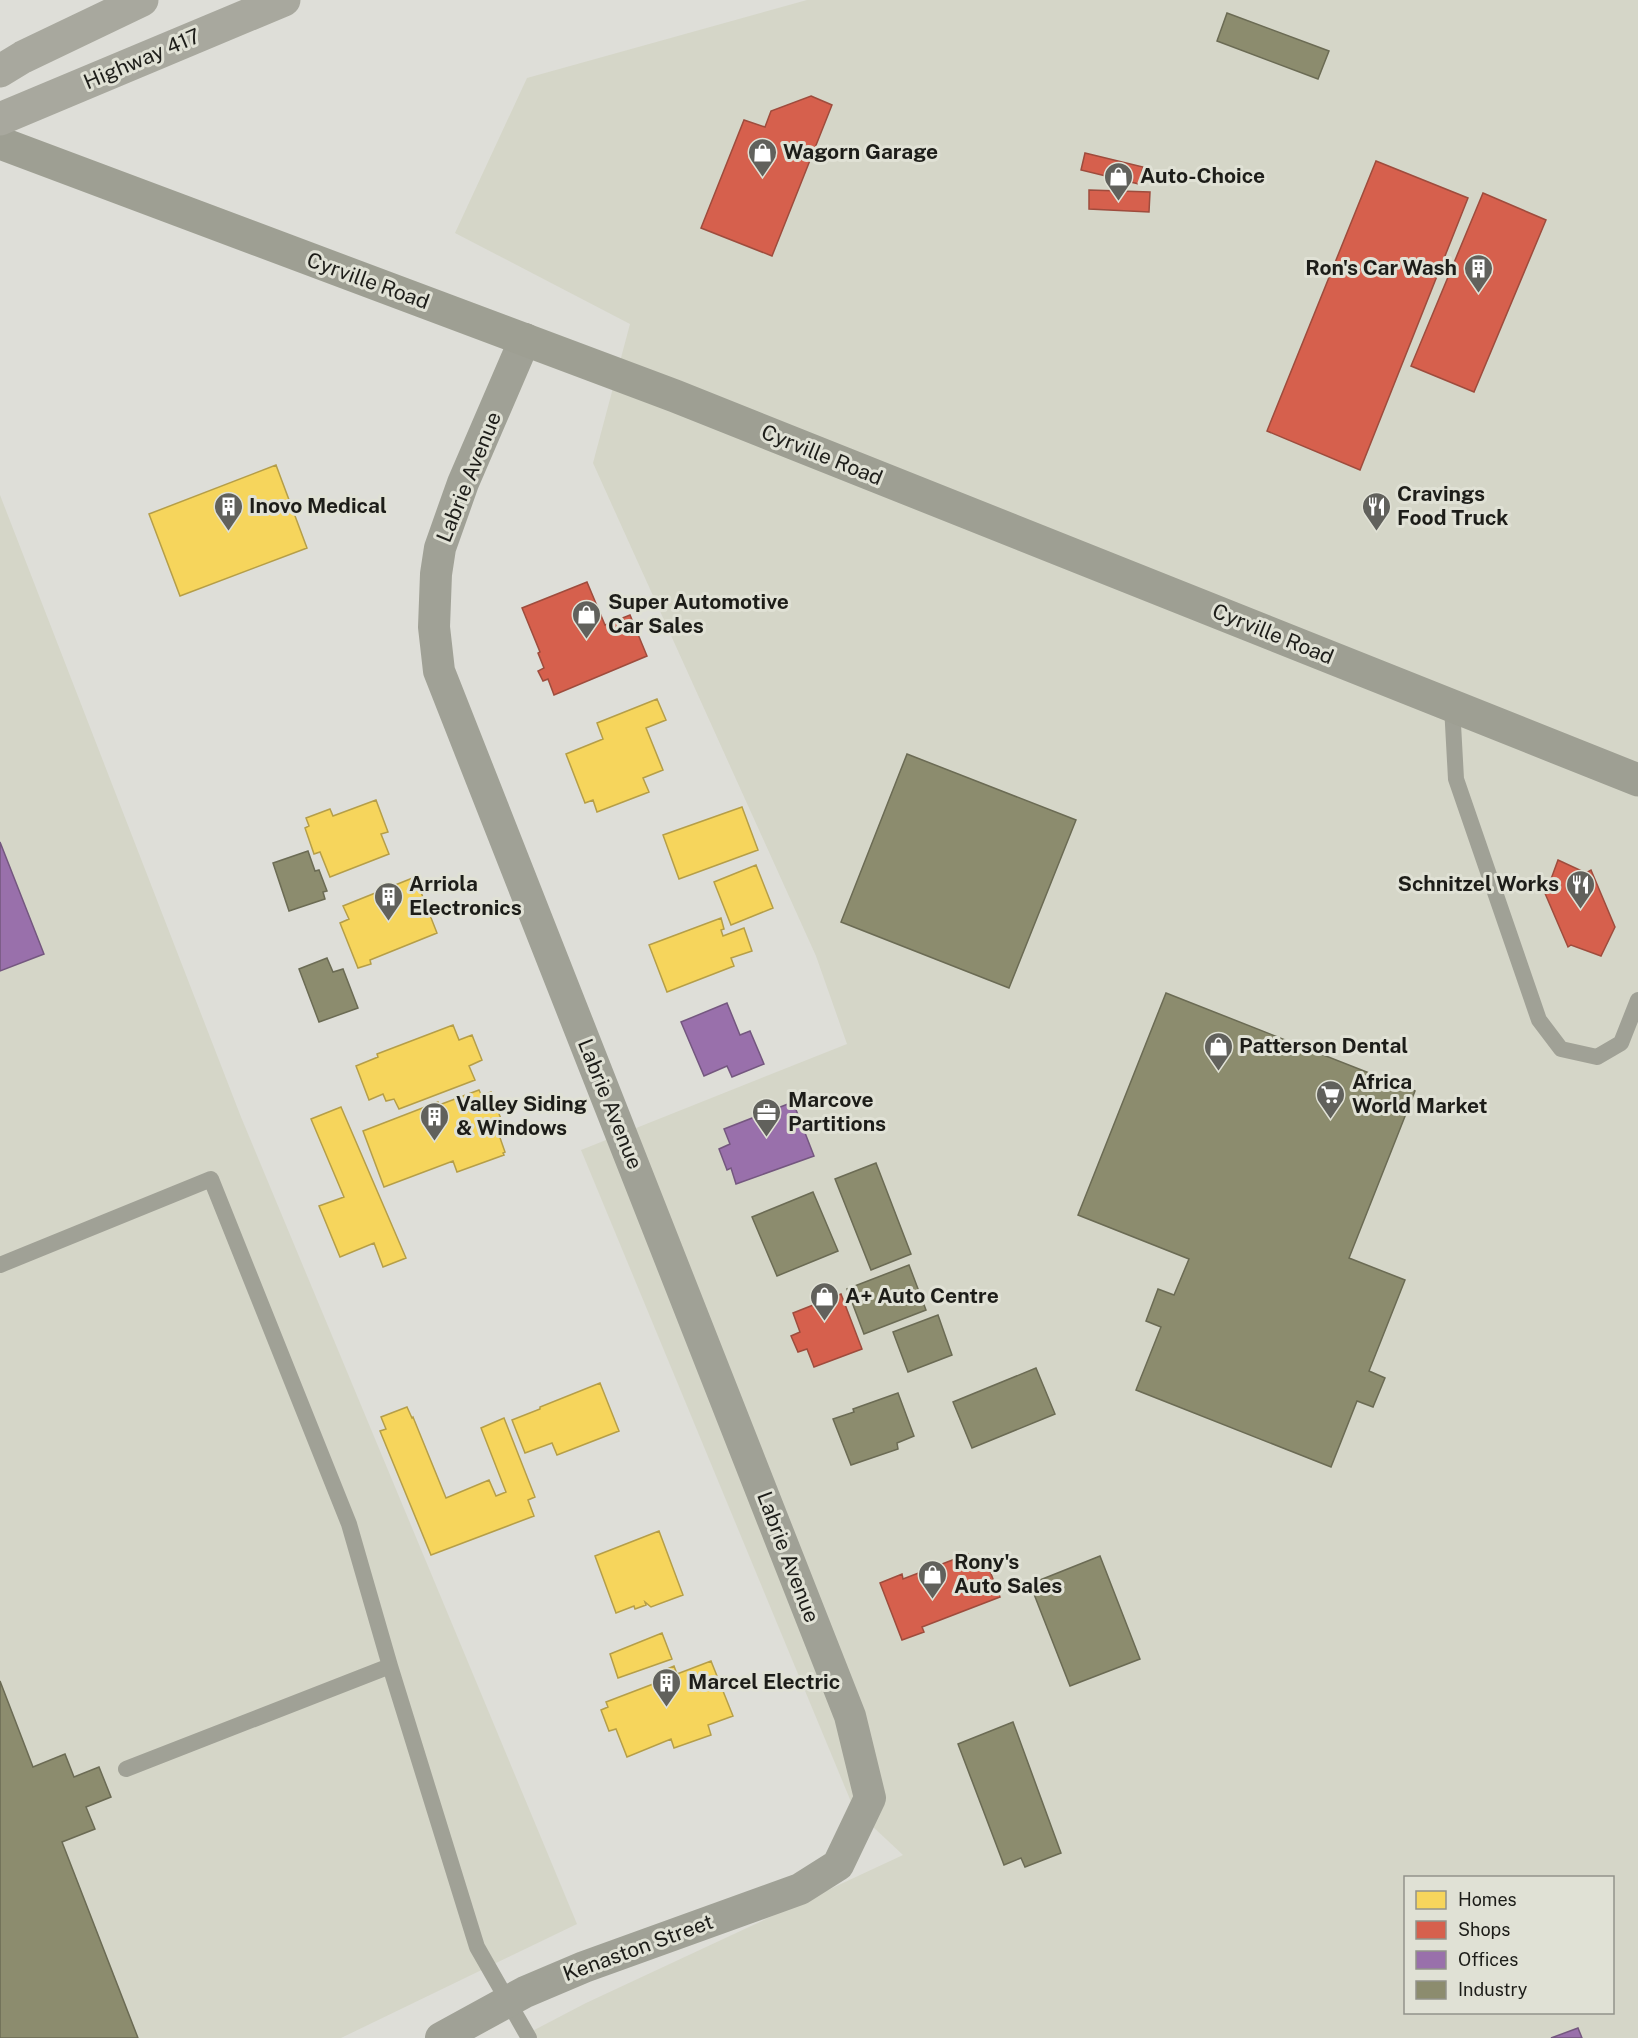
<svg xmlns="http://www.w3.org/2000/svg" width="1638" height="2038" font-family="'Public Sans',sans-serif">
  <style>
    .built { fill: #d5d6c8; fill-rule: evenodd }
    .homes { fill: #f6d55c; stroke: #b59e48; stroke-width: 1.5 }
    .shops { fill: #d6604d; stroke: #9e4c3d; stroke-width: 1.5 }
    .offices { fill: #9970ab; stroke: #74577f; stroke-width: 1.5 }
    .industry { fill: #8c8c6e; stroke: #6b6b54; stroke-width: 1.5 }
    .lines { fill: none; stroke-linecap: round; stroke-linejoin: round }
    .service { stroke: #a0a196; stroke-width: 16 }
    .minor { stroke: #a0a196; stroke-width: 32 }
    .secondary { stroke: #9e9f93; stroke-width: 33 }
    .motorway { stroke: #a8a89e; stroke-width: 33 }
    .labels { text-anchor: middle; stroke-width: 6; stroke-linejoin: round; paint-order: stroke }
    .street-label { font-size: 21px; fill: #1d1d19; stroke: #e0e1d5 }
    .poi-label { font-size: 21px; font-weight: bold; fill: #1d1d19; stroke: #e0e1d5; text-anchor: start }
  </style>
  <rect width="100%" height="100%" fill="#deded8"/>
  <!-- built -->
  <path class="built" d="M807,0H1638V2038H519L586,2003L903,1855L854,1809L581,1150L847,1044L816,956L593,463L630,324L455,233L527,78ZM1406,1878H1612V2012H1406Z
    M0,495L241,1117L577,1924L341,2038H0Z"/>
  <!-- homes -->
  <path class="homes" d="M276,465L307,548L180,596L149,514Z
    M657,699L666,720L646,728L663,770L643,778L649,792L597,812L593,800L585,803L566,754L603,739L597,723Z
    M376,800L388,832L381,834L389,854L330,877L320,852L314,854L305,828L309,826L306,818L330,809L333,816Z
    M742,807L758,850L679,879L663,835Z
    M756,865L773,908L731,925L714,882Z
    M415,877L437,933L370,960L371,964L358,968L340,923L349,919L343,906Z
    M721,918L724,929L721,930L723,936L744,928L752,951L731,958L734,966L667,992L649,945Z
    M453,1025L459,1040L472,1035L482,1060L469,1066L475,1080L399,1109L394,1099L386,1101L383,1094L369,1100L356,1066L378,1057L377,1054Z
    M479,1090L482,1096L491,1092L505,1130L498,1132L505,1152L503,1153L504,1155L457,1172L453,1161L384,1187L363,1131L438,1102L439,1105Z
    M341,1107L406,1258L383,1267L374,1243L340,1257L319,1206L344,1197L311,1119Z
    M600,1383L619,1431L557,1455L552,1443L525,1453L512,1420L540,1409V1407Z
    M407,1407L412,1418L413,1417L446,1498L489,1480L496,1496L506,1492L481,1428L504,1418L535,1497L528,1500L534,1516L431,1555L380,1431L386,1429L381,1417Z
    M659,1531L683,1595L651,1607L645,1602L646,1605L635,1609L634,1606L616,1613L595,1556Z
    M662,1633L672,1659L618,1678L610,1654Z
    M711,1661L733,1716L708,1725L711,1735L674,1748L671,1739L627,1757L616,1729L609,1731L601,1710L608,1707L606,1702L661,1681L658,1673L674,1666L677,1674Z"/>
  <!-- shops -->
  <path class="shops" d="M811,96L832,105L772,256L701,228L744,120L765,127L771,111Z
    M1085,153L1143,167L1139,184L1081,170Z
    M1376,161L1468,198L1360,470L1267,431Z
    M1089,190L1150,192L1149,212L1089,209Z
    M1483,193L1546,220L1474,392L1411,366Z
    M587,582L605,625L630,615L647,656L554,695L548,679L543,681L538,671L544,668L538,653L540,652L522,608Z
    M1558,860L1586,873L1591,870L1615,927L1601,956L1571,945L1568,947L1544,891L1547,890Z
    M841,1294L862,1349L814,1367L807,1349L798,1352L791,1336L800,1332L793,1313Z
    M968,1554L972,1566L986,1561L1000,1597L922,1627L924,1632L902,1640L880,1583L902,1574L903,1579Z"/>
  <!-- offices -->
  <path class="offices" d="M0,842L44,954L0,971Z
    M727,1003L740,1035L750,1031L764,1064L732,1077L727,1066L704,1076L681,1022Z
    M793,1102L814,1156L736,1184L731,1168L727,1170L719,1149L730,1144L724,1129Z
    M1578,2028L1582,2038H1551Z"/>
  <!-- industry -->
  <path class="industry" d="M1227,13L1329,51L1318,79L1217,41Z
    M907,754L1076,820L1009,988L841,922Z
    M308,851L315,871L319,870L327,891L323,892L325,899L289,911L273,863Z
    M327,958L333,972L343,969L358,1008L319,1022L299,969Z
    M1166,993L1415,1091L1349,1258L1405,1280L1369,1371L1385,1378L1373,1407L1357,1401L1331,1467L1136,1390L1161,1327L1146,1321L1158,1289L1174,1295L1189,1259L1078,1215Z
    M876,1163L911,1254L871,1270L835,1179Z
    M813,1192L838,1251L777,1276L752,1217Z
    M909,1265L926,1310L864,1334L847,1289Z
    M938,1315L952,1355L908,1372L893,1332Z
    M1036,1368L1055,1414L972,1448L953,1402Z
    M898,1393L914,1436L897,1443L898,1449L851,1465L833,1419L854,1412L853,1409Z
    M1100,1556L1140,1659L1070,1686L1030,1584Z
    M0,1681L33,1767L65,1754L74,1777L99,1767L111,1797L86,1807L95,1829L62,1842L138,2038H0Z
    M1013,1722L1061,1853L1025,1867L1021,1858L1004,1865L958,1744Z"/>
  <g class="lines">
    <!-- service -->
    <path class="service" d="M1452,706L1456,779L1539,1020L1561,1049L1597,1057L1621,1043L1638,1000
      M0,1265L211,1179L349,1524L390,1666L477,1947L529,2038
      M126,1769L390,1666"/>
    <!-- minor -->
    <path class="minor" d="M441,2038L525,1992L584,1967L800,1889L838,1865L870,1798L850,1716L439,671L434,627L436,574L440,548L463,483L525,339"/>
    <!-- secondary -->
    <path class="secondary" d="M0,143L675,396L1638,780"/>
    <!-- motorway -->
    <path class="motorway" d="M0,71L23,57L142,0
      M0,119L284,0"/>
  </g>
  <!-- icons -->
  <defs>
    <symbol id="shop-pin" viewBox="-11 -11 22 30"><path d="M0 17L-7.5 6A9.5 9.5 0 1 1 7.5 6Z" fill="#61615c" stroke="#e0e1d5"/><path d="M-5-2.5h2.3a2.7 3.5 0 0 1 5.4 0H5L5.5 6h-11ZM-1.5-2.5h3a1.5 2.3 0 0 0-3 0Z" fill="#fff"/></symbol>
    <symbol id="building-pin" viewBox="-11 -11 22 30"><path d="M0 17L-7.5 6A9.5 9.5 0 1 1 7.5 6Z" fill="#61615c" stroke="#e0e1d5"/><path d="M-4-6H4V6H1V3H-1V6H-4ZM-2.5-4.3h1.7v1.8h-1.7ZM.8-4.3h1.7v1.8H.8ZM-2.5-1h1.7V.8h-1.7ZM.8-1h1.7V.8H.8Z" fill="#fff"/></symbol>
    <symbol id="restaurant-pin" viewBox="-11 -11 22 30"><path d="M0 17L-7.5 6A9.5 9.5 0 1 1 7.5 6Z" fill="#61615c" stroke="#e0e1d5"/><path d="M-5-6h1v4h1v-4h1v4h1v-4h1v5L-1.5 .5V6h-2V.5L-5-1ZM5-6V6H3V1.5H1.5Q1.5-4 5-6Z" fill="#fff"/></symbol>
    <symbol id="supermarket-pin" viewBox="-11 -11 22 30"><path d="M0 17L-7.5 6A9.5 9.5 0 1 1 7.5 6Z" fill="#61615c" stroke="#e0e1d5"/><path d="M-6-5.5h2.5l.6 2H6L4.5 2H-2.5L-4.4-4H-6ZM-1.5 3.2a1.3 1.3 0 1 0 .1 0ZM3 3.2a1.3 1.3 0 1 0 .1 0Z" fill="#fff"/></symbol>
    <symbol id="office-pin" viewBox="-11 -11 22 30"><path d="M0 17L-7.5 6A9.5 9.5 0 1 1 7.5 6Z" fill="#61615c" stroke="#e0e1d5"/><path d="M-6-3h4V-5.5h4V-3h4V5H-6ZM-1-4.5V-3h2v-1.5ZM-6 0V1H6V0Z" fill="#fff"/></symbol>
  </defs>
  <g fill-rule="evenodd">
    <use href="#shop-pin" x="746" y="136" width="33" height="45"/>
    <use href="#shop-pin" x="1102" y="160" width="33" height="45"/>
    <use href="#building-pin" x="1462" y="252" width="33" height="45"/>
    <use href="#building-pin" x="212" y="490" width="33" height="45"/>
    <use href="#restaurant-pin" x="1360" y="490" width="33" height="45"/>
    <use href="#shop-pin" x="570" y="598" width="33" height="45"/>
    <use href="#restaurant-pin" x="1564" y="868" width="33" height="45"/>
    <use href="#building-pin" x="372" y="880" width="33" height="45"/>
    <use href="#shop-pin" x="1202" y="1030" width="33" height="45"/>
    <use href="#supermarket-pin" x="1314" y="1078" width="33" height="45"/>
    <use href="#office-pin" x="750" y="1096" width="33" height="45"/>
    <use href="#building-pin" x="418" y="1100" width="33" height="45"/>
    <use href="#shop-pin" x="808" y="1280" width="33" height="45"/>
    <use href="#shop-pin" x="916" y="1558" width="33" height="45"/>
    <use href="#building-pin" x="650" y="1666" width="33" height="45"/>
  </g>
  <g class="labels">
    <!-- street labels -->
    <g class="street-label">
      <text transform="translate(142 59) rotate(-23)" y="7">Highway 417</text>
      <text transform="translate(368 281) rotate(20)" y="7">Cyrville Road</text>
      <text transform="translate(822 455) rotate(22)" y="7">Cyrville Road</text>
      <text transform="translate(469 477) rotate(-68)" y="7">Labrie Avenue</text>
      <text transform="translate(1273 634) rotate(22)" y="7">Cyrville Road</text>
      <text transform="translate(610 1104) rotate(68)" y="7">Labrie Avenue</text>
      <text transform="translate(788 1557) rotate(69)" y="7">Labrie Avenue</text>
      <text transform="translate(638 1948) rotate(-20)" y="7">Kenaston Street</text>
    </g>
    <!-- poi labels -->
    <g class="poi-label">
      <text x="783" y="159">Wagorn Garage</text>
      <text x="1140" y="183">Auto-Choice</text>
      <text x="1457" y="275" text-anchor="end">Ron's Car Wash</text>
      <text x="1397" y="501">Cravings<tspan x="1397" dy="24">Food Truck</tspan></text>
      <text x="249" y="513">Inovo Medical</text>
      <text x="608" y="609">Super Automotive<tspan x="608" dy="24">Car Sales</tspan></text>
      <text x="409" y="891">Arriola<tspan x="409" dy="24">Electronics</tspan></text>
      <text x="1559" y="891" text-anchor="end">Schnitzel Works</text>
      <text x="1239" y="1053">Patterson Dental</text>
      <text x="1352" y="1089">Africa<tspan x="1352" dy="24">World Market</tspan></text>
      <text x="788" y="1107">Marcove<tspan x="788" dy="24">Partitions</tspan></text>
      <text x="456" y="1111">Valley Siding<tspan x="456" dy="24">&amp; Windows</tspan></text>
      <text x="845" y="1303">A+ Auto Centre</text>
      <text x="954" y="1569">Rony's<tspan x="954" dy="24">Auto Sales</tspan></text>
      <text x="688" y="1689">Marcel Electric</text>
    </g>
  </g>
  <!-- legend -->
  <rect x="1404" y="1876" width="210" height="138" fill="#e0e1d5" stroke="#92938a" stroke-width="1.5"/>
  <rect x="1416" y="1891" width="30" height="18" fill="#f6d55c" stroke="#92938a" stroke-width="1.5"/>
  <text x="1458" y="1906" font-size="18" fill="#1d1d19">Homes</text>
  <rect x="1416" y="1921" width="30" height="18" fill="#d6604d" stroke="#92938a" stroke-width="1.5"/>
  <text x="1458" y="1936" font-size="18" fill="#1d1d19">Shops</text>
  <rect x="1416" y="1951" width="30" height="18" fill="#9970ab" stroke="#92938a" stroke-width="1.5"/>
  <text x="1458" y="1966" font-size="18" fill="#1d1d19">Offices</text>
  <rect x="1416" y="1981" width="30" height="18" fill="#8c8c6e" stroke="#92938a" stroke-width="1.5"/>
  <text x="1458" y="1996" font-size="18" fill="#1d1d19">Industry</text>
</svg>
